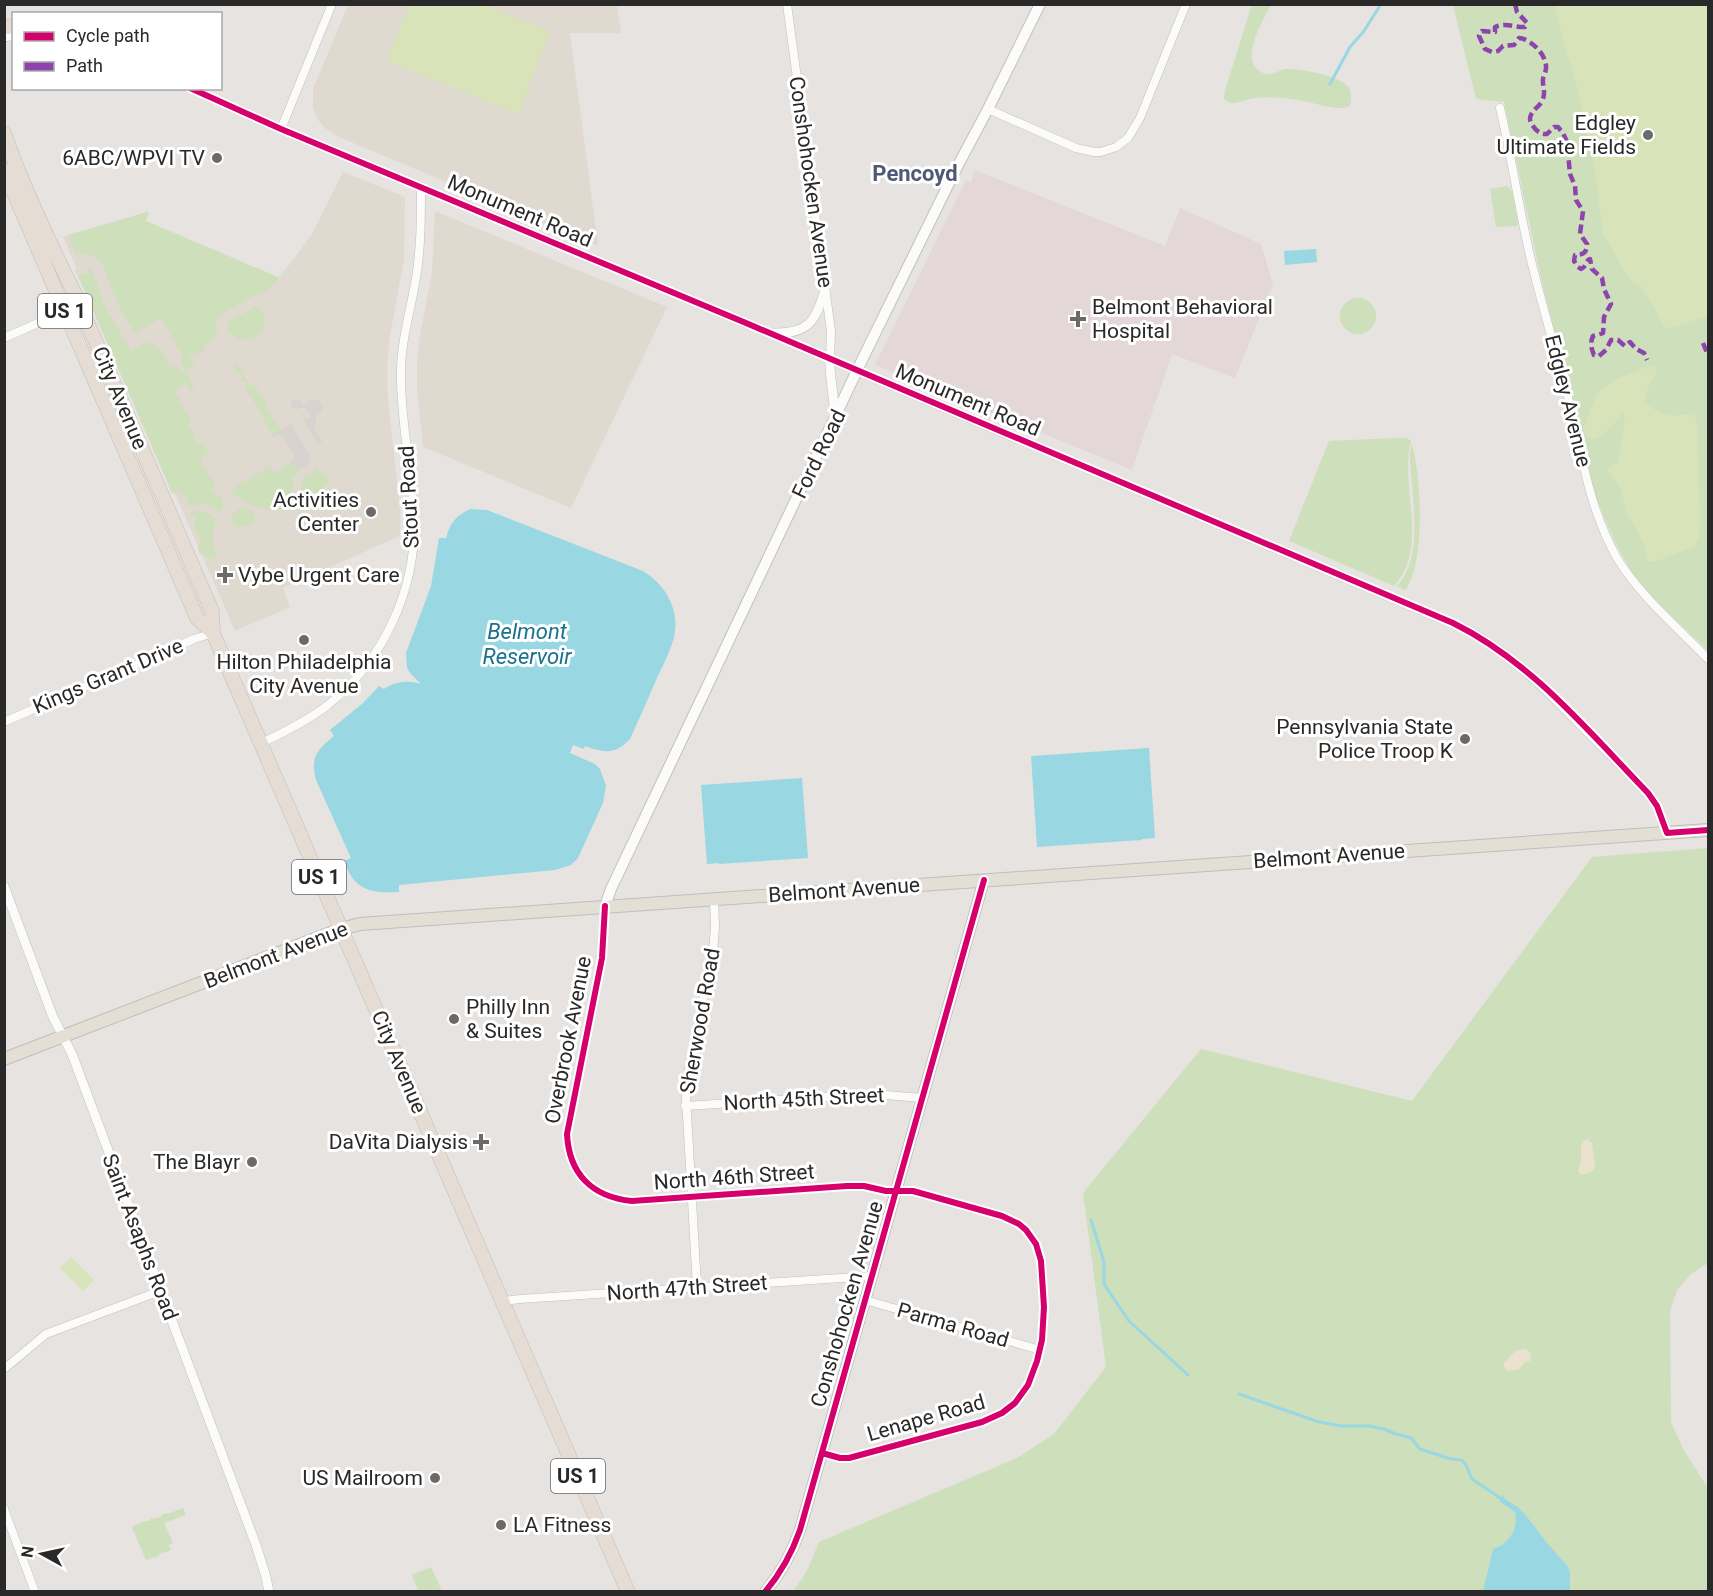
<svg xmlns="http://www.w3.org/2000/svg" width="1713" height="1596" font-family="Roboto,sans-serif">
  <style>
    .education { fill: #e0d9cf }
    .medical { fill: #e4d7d7 }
    .green { fill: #cddfbb }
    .sand { fill: #eae2cf }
    .pitch { fill: #d8e3ba }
    .plaza { fill: #d7d3cf }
    .water { fill: #99d8e3 }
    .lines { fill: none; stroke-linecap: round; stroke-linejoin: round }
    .stream { stroke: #99d8e3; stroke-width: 3 }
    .minor-casing { stroke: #c1c0c1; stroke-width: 9 }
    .tertiary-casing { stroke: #c1c0c1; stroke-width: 10 }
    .secondary-casing { stroke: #c1c0c1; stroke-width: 12 }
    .primary-casing { stroke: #bfbebd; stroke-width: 14 }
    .trunk-casing { stroke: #bfbebd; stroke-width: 15 }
    .minor { stroke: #fbfbfa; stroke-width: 8 }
    .tertiary { stroke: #fbfbfa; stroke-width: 9 }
    .secondary { stroke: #fbfbfa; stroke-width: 10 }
    .primary { stroke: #e4dfd4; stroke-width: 12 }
    .trunk { stroke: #e5dcd4; stroke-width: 14 }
    .quiet { stroke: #8e44ad; stroke-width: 4.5; stroke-dasharray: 9 4.5; stroke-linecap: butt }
    .cycleway-casing { stroke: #fff; stroke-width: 10 }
    .cycleway { stroke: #d6006c; stroke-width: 6 }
    .poi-dot { fill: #6b6a69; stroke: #fff; stroke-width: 2 }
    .labels { text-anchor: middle; stroke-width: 6; stroke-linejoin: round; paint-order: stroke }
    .shield { fill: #fff; stroke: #696969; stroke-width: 1.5 }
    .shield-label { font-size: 20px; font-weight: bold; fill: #292929 }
    .poi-label { font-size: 21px; fill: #292929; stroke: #fff; text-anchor: end }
    .street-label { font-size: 21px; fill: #292929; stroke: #fff }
    .neighbourhood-label { font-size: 22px; font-weight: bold; fill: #4e5976; stroke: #fff }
    .water-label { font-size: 22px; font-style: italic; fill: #19728d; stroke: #fff }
  </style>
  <rect width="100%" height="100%" fill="#e6e3e0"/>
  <!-- education -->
  <path class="education" d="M348,5H617L621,33H570L598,246L339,137L326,129L318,120L313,108V89Z
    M343,172L405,197L404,259L390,336L387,368L388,399L400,508V536L283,588L290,607L235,631L63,237L131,218L279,279L312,234Z
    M435,211L667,307L571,508L423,447L417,388V364L419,340L432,273Z"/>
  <!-- medical -->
  <path class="medical" d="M975,170L1165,246L1180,208L1261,244L1273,284L1235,378L1172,354L1132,470L875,365L966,180L971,182Z"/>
  <!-- green -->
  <path class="green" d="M1252,4L1271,5C1263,20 1235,66 1266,74C1274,76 1280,68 1288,69C1301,69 1342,76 1349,88C1352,94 1351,99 1350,106C1336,111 1322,105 1308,102C1291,98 1272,96 1255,98C1244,99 1234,108 1224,99L1225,91Z
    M1453,5H1708V651C1682,624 1650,599 1629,567C1614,543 1604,517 1594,491L1541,278L1504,102L1476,99Z
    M1507,186L1512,191L1518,221L1517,226L1496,227L1490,189Z
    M147,212L149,214L146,221L278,277L291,263L268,290L258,293L219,316L215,327L218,335L210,340L211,342L204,346L205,350L194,356L192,353L190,354L194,364L186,372L194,388L192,389L193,391L191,392L186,383L174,390L191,422L188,424L194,431L193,432L197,444L203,443L209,453L200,459L216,486L211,489L215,496L220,494L223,501L222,512L203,504L187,506L188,497L180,494L179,491L172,493L75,269H77L79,275L87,273L89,268L92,270L106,308L131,351L143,343H153L163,353L169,365L177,366L180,371H186L180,361L183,356L161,318L137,332H134L118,305L102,263L94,256L80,253L75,254L68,235Z
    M1340 316a18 18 0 1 1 36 0a18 18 0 1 1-36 0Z
    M255,306C260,308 262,310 264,316C271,342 228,350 227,323Z
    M236,362L250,386L254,384L267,406L266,408L281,430L272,435L260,411L245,388L247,383L240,380L242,377V374L235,372V370L237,368L233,364Z
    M1396,438H1407L1411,441C1399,487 1430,547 1394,586L1289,541L1329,441Z
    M1412,444C1421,476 1426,563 1405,590L1397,586C1421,560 1414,514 1412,481C1411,469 1408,456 1412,444Z
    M290,463L294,467L300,468L298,473H293L296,474L292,478L294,481C292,488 287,501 288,507C270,514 244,506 232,491L235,486L247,481L269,466L275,473Z
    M315,468L331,480L323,489L301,502L299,495L304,476L311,474Z
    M241,508L251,511L255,515V522L250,526L237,527L231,522V517L234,512Z
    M195,511L208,513L216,519L212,537L217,555L209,559L208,557H206L204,553L200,554L198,549L201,541L194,526L197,518L190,515V513Z
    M1708,848V1263L1691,1274L1677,1290L1670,1311L1671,1422L1683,1449L1708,1488V1591L793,1592L807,1571L819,1542L1017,1458L1054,1434L1106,1367L1083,1193L1201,1049L1412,1101L1592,857Z
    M183,1508L186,1515L164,1523L173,1543L169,1545L171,1550L159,1554V1556L146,1560L132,1527L141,1522L150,1521V1519L161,1517V1515L167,1513L168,1514Z
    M431,1567L442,1591H418L412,1575Z"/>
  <!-- sand -->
  <path class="sand" d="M1587,1139L1592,1143L1595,1167C1592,1172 1586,1175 1580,1174L1578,1171L1581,1160V1146L1584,1141Z
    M1524,1349L1529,1351L1531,1357L1530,1361L1525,1362L1518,1370L1508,1371L1504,1367V1363L1515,1351Z"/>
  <!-- pitch -->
  <path class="pitch" d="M409,5H483L550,31L518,114L387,61Z
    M1555,5H1708V316L1666,329L1642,287L1632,283L1603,234L1596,177L1579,94L1561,32Z
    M1652,366L1657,369C1653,384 1644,388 1645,403C1652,408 1660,414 1668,415C1678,417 1686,412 1695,416L1697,428L1700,520L1699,537L1695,546L1657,561H1647C1647,543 1634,528 1627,512C1623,503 1623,492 1618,484C1613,477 1608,477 1608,468L1618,462L1624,424L1625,414L1622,412L1611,428L1595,439L1587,437L1583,429C1589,419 1591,402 1598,394C1608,381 1636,370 1652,366Z
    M71,1257L94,1280L83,1291L60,1268Z"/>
  <!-- plaza -->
  <path class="plaza" d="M296,399L300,400L304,405L312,399L319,401L322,405V410L316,416V423L314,428L322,442L318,444L304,421L311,417L306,409L302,407L296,410L291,407V402Z
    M291,424L311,457L308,466L304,469L294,467L293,464L289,463L295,458L283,436L278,435L272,438L271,436Z"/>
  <!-- water -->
  <path class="water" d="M1316,249L1317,262L1285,265L1284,251Z
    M471,509L487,510L643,571C669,587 682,615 672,644C668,656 662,667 657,678C648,699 639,719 630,739C615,755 604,753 585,746L584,749L573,745L570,753L595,764L600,769L606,786L603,803L578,858L571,865L555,870L399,885V892C371,894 354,890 344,861L351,858L316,780C310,757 317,750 334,736L330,730L363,703L379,686L384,689C396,681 407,680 421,684L411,674L407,668L406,653L431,586L439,538H446C450,523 456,515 471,509Z
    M1149,748L1155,838L1142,839V840L1037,847L1031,756Z
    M802,778L808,858L719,864V863L707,864L701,785Z
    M1503,1495L1504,1498L1520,1509L1528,1518L1547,1543L1568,1567L1570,1574V1591H1483L1493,1549C1509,1544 1519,1529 1515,1512L1499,1501Z"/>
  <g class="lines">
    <!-- stream -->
    <path class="stream" d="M1330,84L1350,47L1364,31L1381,4
      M1091,1220L1104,1262V1284L1129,1321L1188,1375
      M1239,1394L1319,1422L1342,1426H1369L1384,1429L1396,1434L1411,1438L1420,1449L1451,1459L1462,1460L1467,1467L1472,1479L1503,1500"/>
    <defs>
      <path id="minor" d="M787,4L831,331L830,359
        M1500,108C1512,158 1519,210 1531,260C1542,306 1556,351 1568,397C1581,451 1589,509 1617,558C1640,596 1677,627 1708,659
        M988,109L1076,148L1094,152H1101L1116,147L1128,138L1140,118L1186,4
        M281,129L332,4
        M4,338L65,311
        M4,722L194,639L213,633
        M261,743C285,732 307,721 328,705C384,660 417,588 414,517C412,469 400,420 401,372C401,340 411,309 416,278C421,248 421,217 421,187
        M605,906L602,958L567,1134C569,1174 592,1197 632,1201L847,1186H864L886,1191H913L1002,1216L1019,1224L1026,1230L1036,1244L1041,1261L1044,1307L1042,1340L1037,1361L1028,1385L1015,1403L1002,1413L982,1422L849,1458H840L822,1453
        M685,1106L874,1094L922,1098
        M697,1287L686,1097L687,1079L713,952L715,927L714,899
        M865,1300L1040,1350
        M503,1301L520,1299L872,1276
        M4,1369L46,1334L160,1291
        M4,1509L35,1592"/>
      <path id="tertiary" d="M4,37L14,35
        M190,88L281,129L746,323L1463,628C1509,652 1544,687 1580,724C1603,747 1626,770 1648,793L1657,806L1667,833
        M774,333C808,334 816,321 825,290
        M830,359C829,378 835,396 834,416
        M4,886L53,1017L72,1054L256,1545L266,1577L269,1592"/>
      <path id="secondary" d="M605,906L611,889L862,360L956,169L988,109L1040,4
        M765,1592C781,1573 792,1553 800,1530L984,880"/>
      <path id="primary" d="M4,1059L341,929L360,924L1708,830"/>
      <path id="trunk" d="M4,27L14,26
        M4,133C23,187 50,244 76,296L212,611L213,633L628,1592
        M4,170L197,618L213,633"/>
    </defs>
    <!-- minor casing -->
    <use href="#minor" class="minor-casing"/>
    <!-- tertiary casing -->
    <use href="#tertiary" class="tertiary-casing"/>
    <!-- secondary casing -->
    <use href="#secondary" class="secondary-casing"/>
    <!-- primary casing -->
    <use href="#primary" class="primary-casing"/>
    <!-- trunk casing -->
    <use href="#trunk" class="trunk-casing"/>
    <!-- minor -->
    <use href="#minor" class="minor"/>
    <!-- tertiary -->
    <use href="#tertiary" class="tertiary"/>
    <!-- secondary -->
    <use href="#secondary" class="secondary"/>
    <!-- primary -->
    <use href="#primary" class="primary"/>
    <!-- trunk -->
    <use href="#trunk" class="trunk"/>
    <!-- quiet -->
    <path class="quiet" d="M1515,4L1517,12L1527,23L1525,27C1515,28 1507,22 1495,27V32L1482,31L1479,36L1485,49L1492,52L1498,51L1503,46L1514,45L1519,38C1531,39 1547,55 1546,68C1546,73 1542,77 1543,82C1543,89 1546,93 1542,101C1538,109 1530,110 1530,120C1532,127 1539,135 1547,134L1554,127H1558L1563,133L1567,142L1570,174L1575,186L1576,200L1583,211L1580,234L1587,244C1587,253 1583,255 1575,255L1574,261L1578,267L1581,269L1584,267L1588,260L1590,259L1592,269L1602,278L1604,289L1611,304L1604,317L1603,333L1593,336C1590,343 1591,348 1594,355L1599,356L1606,350L1611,340H1618L1625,346L1630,342L1636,349L1644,353L1647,360
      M1703,343L1708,355"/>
    <defs>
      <path id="cycleway" d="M190,88L281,129L746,323L1453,623C1532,662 1588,731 1648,793L1657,806L1667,833L1708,830
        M605,906L602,958L567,1134C569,1174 592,1197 632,1201L847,1186H864L886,1191H913L1002,1216L1019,1224L1026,1230L1036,1244L1041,1261L1044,1307L1042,1340L1037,1361L1028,1385L1015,1403L1002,1413L982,1422L849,1458H840L822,1453
        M765,1592C781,1573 792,1553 800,1530L984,880"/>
    </defs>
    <!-- cycleway casing -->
    <use href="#cycleway" class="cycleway-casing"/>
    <!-- cycleway -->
    <use href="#cycleway" class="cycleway"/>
  </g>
  <!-- markers -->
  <g class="poi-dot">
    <circle cx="1648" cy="135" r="6"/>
    <circle cx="217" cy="158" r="6"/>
    <path d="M1075 310h6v6h6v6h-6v6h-6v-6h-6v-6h6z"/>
    <circle cx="371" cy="512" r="6"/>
    <path d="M222 566h6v6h6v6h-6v6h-6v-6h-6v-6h6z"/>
    <circle cx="304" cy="640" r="6"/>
    <circle cx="1465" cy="739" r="6"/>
    <circle cx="454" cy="1019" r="6"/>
    <path d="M478 1133h6v6h6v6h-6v6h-6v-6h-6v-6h6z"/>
    <circle cx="252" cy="1162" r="6"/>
    <circle cx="435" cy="1478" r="6"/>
    <circle cx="501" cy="1525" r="6"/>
  </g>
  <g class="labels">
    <!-- shield labels -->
    <g class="shield">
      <rect x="38" y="294" width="54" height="34" rx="4.5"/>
      <rect x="292" y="860" width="54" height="34" rx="4.5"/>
      <rect x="551" y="1459" width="54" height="34" rx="4.5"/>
    </g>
    <g class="shield-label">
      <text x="65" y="318">US 1</text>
      <text x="319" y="884">US 1</text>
      <text x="578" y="1483">US 1</text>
    </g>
    <!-- poi labels -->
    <g class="poi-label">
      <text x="1636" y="130">Edgley<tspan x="1636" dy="24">Ultimate Fields</tspan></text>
      <text x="205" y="165">6ABC/WPVI TV</text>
      <text x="1092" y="314" text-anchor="start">Belmont Behavioral<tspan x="1092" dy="24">Hospital</tspan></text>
      <text x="359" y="507">Activities<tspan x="359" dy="24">Center</tspan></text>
      <text x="238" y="582" text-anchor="start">Vybe Urgent Care</text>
      <text x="304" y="669" text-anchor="middle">Hilton Philadelphia<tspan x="304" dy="24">City Avenue</tspan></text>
      <text x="1453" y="734">Pennsylvania State<tspan x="1453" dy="24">Police Troop K</tspan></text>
      <text x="466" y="1014" text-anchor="start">Philly Inn<tspan x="466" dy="24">&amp; Suites</tspan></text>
      <text x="468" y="1149">DaVita Dialysis</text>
      <text x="240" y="1169">The Blayr</text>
      <text x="423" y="1485">US Mailroom</text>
      <text x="513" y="1532" text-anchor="start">LA Fitness</text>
    </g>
    <!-- street labels -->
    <g class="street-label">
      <text transform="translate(811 182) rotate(82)" y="7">Conshohocken Avenue</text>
      <text transform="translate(520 211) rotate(23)" y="7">Monument Road</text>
      <text transform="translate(120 398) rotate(67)" y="7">City Avenue</text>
      <text transform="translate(968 400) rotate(23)" y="7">Monument Road</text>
      <text transform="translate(1568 401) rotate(76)" y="7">Edgley Avenue</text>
      <text transform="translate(819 454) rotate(-64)" y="7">Ford Road</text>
      <text transform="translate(409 497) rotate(-93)" y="7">Stout Road</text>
      <text transform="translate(108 676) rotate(-23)" y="7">Kings Grant Drive</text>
      <text transform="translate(1329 856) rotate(-4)" y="7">Belmont Avenue</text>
      <text transform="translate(844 890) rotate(-4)" y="7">Belmont Avenue</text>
      <text transform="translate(276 955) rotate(-21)" y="7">Belmont Avenue</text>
      <text transform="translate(700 1021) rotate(-80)" y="7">Sherwood Road</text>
      <text transform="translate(568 1040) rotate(-79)" y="7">Overbrook Avenue</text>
      <text transform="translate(399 1062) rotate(67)" y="7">City Avenue</text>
      <text transform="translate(804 1099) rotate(-3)" y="7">North 45th Street</text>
      <text transform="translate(734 1177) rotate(-4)" y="7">North 46th Street</text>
      <text transform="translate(140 1237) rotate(69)" y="7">Saint Asaphs Road</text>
      <text transform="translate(687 1288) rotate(-4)" y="7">North 47th Street</text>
      <text transform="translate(847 1304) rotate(-74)" y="7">Conshohocken Avenue</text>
      <text transform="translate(953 1325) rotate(16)" y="7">Parma Road</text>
      <text transform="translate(926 1418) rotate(-16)" y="7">Lenape Road</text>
    </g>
    <!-- neighbourhood labels -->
    <g class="neighbourhood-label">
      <text x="915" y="181">Pencoyd</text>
    </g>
    <!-- water labels -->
    <g class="water-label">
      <text x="527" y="639">Belmont<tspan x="527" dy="25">Reservoir</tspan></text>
    </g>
  </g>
  <!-- border -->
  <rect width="1713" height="1596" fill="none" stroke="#292929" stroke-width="12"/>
  <!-- legend -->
  <rect x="12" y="12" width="210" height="78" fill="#ffffff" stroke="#a9a9a9" stroke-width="1.5"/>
  <rect x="24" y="32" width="30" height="9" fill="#d6006c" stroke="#a9a9a9" stroke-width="1.5"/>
  <text x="66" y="42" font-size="18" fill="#292929">Cycle path</text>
  <rect x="24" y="62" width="30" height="9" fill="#8e44ad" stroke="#a9a9a9" stroke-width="1.5"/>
  <text x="66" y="72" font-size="18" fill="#292929">Path</text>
  <!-- north arrow -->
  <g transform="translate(42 1554) rotate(278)" stroke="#ffffff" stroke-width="4.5" paint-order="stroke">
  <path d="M0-4.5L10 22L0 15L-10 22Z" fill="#292929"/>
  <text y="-9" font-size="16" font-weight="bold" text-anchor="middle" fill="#292929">N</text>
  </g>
</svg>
